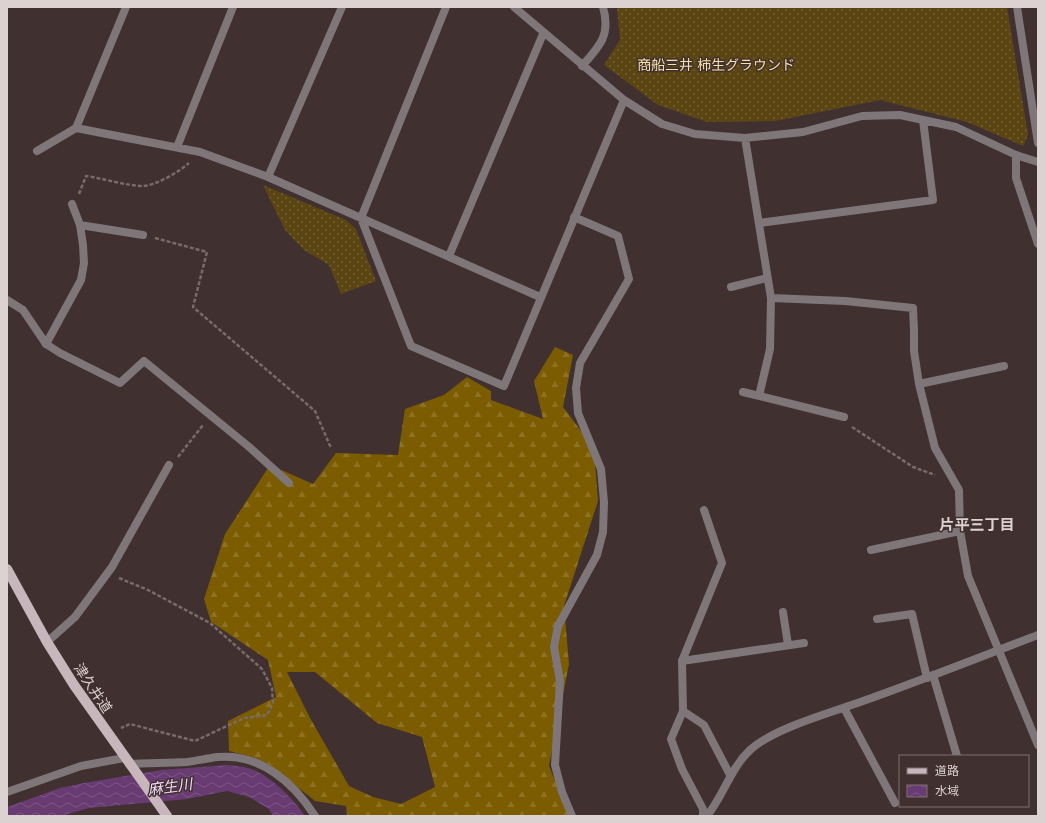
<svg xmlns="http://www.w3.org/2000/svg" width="1045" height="823" font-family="Helvetica,'Noto Sans JP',sans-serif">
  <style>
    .grass { fill: url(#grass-dots) }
    .forest { fill: url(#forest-firs); fill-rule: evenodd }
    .water { fill: url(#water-waves) }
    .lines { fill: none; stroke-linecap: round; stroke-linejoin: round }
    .path { stroke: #796b6a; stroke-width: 2.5; stroke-dasharray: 4 2; stroke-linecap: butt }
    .service { stroke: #7e7679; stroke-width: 8 }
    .minor { stroke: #7e7679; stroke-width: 8 }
    .primary { stroke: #c7b7bd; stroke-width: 10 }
    .labels { text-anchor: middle; stroke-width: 3; stroke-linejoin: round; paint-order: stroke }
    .park-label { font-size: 14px; fill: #f8dda4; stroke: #40302f }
    .street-label { font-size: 14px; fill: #dcd2d1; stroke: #40302f }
    .neighbourhood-label { font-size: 15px; font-weight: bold; fill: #dcd2d1; stroke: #40302f }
    .water-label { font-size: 15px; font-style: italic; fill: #f4d9fa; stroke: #40302f }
  </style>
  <defs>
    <pattern id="grass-dots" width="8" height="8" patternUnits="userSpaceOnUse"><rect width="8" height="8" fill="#5b4613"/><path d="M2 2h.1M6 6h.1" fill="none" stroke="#726034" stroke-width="1.8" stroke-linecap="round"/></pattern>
    <pattern id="forest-firs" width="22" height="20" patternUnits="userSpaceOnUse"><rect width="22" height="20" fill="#7b5c00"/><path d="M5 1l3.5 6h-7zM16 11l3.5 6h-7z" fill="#8d7224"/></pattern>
    <pattern id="water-waves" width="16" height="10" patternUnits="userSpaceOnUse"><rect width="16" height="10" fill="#683b72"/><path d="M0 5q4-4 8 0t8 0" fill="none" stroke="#7d5685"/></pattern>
  </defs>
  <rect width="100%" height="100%" fill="#40302f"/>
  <!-- grass -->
  <path class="grass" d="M617,7H1007L1028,135L1023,146L967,122L880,100L775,121L707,122L658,105L604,65L620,40Z
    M263,185L346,220L356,229L376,281L341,294L329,265L304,250L285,230Z"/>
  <!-- forest -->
  <path class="forest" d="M555,347L573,355L563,407L594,448L598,501L564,606L569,664L549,766L569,816H347L346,806L315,801L270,765L256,758L229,751L228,721L276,697L268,660L211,622L204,599L225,534L270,465L313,484L336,453L398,455L405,409L444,395L467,377L491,391V400L543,419L534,381ZM287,672H315L377,723L422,737L435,787L401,804L373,797L349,786L310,718Z"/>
  <!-- water -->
  <path class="water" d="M227,765C234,766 241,766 248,768C268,773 294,799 305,816H273L269,809L249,797L227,791L187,799L89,808L61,816H7V807L60,788L84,783L161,770Z"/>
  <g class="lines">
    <!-- path -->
    <path class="path" d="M79,194L86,176C101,178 128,186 142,186C155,186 179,172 189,163
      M155,238L207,252L193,307L315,411L331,448
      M852,427L913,467L935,475
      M178,457L203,425
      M119,578L148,590L210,623L262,669L272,688L273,703L267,715L244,718L195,741L130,724L121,728"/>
    <!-- service -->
    <path class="service" d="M37,151L76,128
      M1016,155V178L1038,244
      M731,287L767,278
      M914,330V351L919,384L935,448L959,490L960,531L968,576L1038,745
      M46,344L60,353L120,383L144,361L248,446L289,483
      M919,384L1004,366
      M871,550L960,531
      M783,612L788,645
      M877,619L912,614L927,678
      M47,642L75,617L112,567L169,465
      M682,661L804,643
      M933,675L957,756
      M844,708L895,803
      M683,711L671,739L682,769L703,809V816"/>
    <!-- minor -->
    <path class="minor" d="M126,7L76,128L200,152L268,177L540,297
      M446,7L361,218L411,346L504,386L624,100
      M514,7L624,100L662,124L695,134L745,138L803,132L862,116L900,115L956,127L1016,155L1038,162
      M1017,7L1038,143
      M582,66C600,46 611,35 603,7
      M745,138L771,298L845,301L913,308L914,330
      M177,147L233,7
      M268,177L342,7
      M759,223L933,200L923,120
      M80,225L143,235
      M449,256L543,34
      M7,300L23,310L46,344L81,280L84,263L83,245L80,225L72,204
      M743,392L844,417
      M759,396L770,349L771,298
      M704,510L722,563L682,661L683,711L704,725L730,775
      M129,764C148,763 168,763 187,762C197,761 207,758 218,757C260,753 294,783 315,816
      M7,792L81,766L124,758
      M572,816L562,792L555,765L560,681L554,647L558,626L597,555L603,532L604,502L601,469L578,413L576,388L580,363L629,279L618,236L574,217
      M707,816C724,795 730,769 750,750C774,728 830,713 863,701C922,680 980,657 1038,635"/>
    <!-- primary -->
    <path class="primary" d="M7,569L47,642L74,685L167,816"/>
  </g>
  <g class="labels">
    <!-- park labels -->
    <g class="park-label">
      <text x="716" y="70">商船三井 柿生グラウンド</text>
    </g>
    <!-- street labels -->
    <g class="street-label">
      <text transform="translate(93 688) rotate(56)" y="5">津久井道</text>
    </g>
    <!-- neighbourhood labels -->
    <g class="neighbourhood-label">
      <text x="977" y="530">片平三丁目</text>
    </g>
    <!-- water labels -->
    <g class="water-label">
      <text transform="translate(170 787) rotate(-8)" y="5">麻生川</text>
    </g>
  </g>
  <!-- border -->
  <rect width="1045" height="823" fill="none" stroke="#dcd2d1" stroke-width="16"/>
  <!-- legend -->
  <rect x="899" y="755" width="130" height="52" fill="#40302f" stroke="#7e7170"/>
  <rect x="907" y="768" width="20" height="6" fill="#c7b7bd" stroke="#7e7170"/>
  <text x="935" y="775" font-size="12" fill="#dcd2d1">道路</text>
  <rect x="907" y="785" width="20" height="12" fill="url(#water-waves)" stroke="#7e7170"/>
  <text x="935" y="795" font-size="12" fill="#dcd2d1">水域</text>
</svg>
